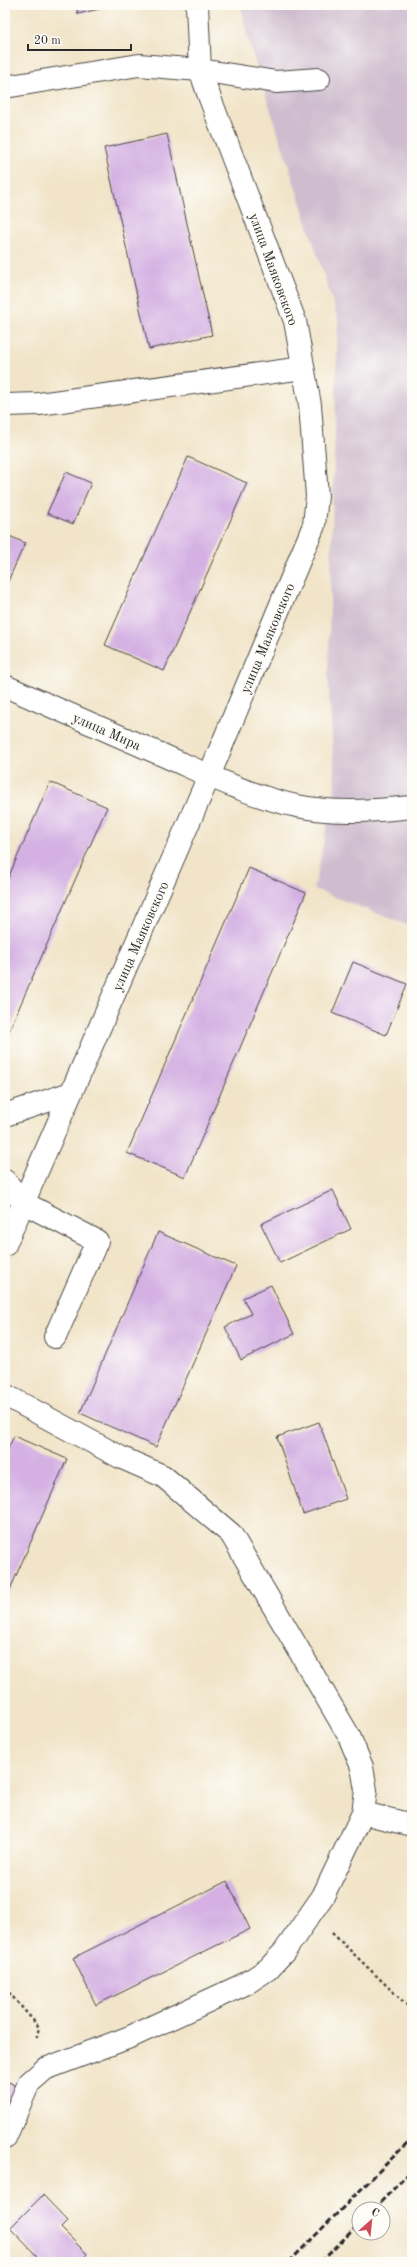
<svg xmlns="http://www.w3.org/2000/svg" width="417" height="2267" font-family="'Old Standard TT',serif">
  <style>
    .industrial { fill: #cfbdcf }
    .building { fill: #d4b0e3 }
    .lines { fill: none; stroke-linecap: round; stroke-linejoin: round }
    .minor-casing { stroke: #494743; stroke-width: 24 }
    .path { stroke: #494743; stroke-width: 2.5; stroke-dasharray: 3 3; stroke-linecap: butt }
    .minor { stroke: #fff; stroke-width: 22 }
    .rail { stroke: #2b2b2b; stroke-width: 3; stroke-dasharray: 6 3; stroke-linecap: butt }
    .labels { text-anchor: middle; stroke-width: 4; stroke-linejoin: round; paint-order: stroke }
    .street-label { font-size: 14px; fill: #2b2b2b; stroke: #fdfcf7 }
  </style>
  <rect width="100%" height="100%" fill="#fdfcf7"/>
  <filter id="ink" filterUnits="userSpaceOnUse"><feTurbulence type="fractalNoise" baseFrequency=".025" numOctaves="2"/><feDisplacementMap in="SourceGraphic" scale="8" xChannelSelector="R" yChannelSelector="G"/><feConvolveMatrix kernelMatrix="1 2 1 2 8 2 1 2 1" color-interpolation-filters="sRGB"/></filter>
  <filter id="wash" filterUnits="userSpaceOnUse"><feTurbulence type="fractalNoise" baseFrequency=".012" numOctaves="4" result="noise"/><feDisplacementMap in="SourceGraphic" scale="16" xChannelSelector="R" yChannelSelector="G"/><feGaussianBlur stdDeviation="0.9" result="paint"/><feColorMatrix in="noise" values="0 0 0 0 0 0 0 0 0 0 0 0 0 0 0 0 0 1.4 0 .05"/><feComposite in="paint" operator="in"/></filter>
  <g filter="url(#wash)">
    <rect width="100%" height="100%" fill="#f1e4c8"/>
    <!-- industrial -->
    <path class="industrial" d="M241,5H412V927L314,889L335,788L328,675L338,319L247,37Z"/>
    <g id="blocks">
      <!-- building -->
      <path class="building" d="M76,5H111V6L78,14Z
        M167,134L212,335L149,349L104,148Z
        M188,457L247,483L164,671L105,645Z
        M66,472L91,483L73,524L47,513Z
        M5,534L25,543L5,588Z
        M50,782L107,807L5,1040V885Z
        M249,868L306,893L185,1177L127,1153Z
        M353,962L407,984L386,1035L332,1013Z
        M333,1190L351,1229L280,1263L261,1224Z
        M158,1232L236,1266L156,1447L80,1413Z
        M271,1285L294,1334L241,1360L225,1327L251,1314L243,1298Z
        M319,1422L346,1499L303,1514L277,1437Z
        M14,1436L67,1459L5,1601V1455Z
        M227,1881L250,1929L96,2005L73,1958Z
        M5,2080L18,2087L5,2113Z
        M43,2195L68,2221L61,2228L87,2254L79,2262H31L37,2256L10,2228Z"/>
    </g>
  </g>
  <g filter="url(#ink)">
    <use href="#blocks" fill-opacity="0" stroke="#494743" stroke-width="1"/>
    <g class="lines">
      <defs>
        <path id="minor" d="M5,87L139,65L200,70L276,82L319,79
          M5,405L39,404L303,368
          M5,686C59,710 113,733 167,757C208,775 252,797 297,806C335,814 374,811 412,807
          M5,1115L71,1093
          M5,1181L24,1203L97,1241L55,1337
          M5,1245L209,776L314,525L317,496L310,405L295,321L208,93L200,70L197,5
          M5,1395L120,1457L163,1476L231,1534L349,1736L362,1767L366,1790L363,1813L323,1896L284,1952L268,1969L247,1983L130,2037L45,2069L29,2083L5,2138
          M363,1813L412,1825"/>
      </defs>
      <!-- minor casing -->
      <use href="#minor" class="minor-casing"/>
      <!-- path -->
      <path class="path" d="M332,1933L412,2010
        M5,1988L39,2027L36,2041"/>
      <!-- minor -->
      <use href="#minor" class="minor"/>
      <!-- rail -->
      <path class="rail" d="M374,2209L412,2170
        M409,2212L412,2209
        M289,2262L412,2138
        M321,2262L359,2224"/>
    </g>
  </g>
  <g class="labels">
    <!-- street labels -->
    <g class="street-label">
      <text transform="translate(274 269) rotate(70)" y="5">улица Маяковского</text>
      <text transform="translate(267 638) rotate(-67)" y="5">улица Маяковского</text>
      <text transform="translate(107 731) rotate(24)" y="5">улица Мира</text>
      <text transform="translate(140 936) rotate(-66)" y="5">улица Маяковского</text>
    </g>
  </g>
  <!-- margin -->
  <rect width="417" height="2267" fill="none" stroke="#fdfcf7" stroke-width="20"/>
  <!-- north arrow -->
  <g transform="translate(371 2221) rotate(27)"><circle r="19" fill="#fdfcf7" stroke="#a9a8a5"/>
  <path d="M0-3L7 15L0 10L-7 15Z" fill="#d1495b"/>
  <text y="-6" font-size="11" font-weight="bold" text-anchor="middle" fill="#2b2b2b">С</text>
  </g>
  <!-- scale -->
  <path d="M28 44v6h103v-6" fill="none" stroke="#2b2b2b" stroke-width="2"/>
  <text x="34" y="44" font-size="12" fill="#2b2b2b" stroke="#fdfcf7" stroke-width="3" paint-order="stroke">20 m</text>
</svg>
